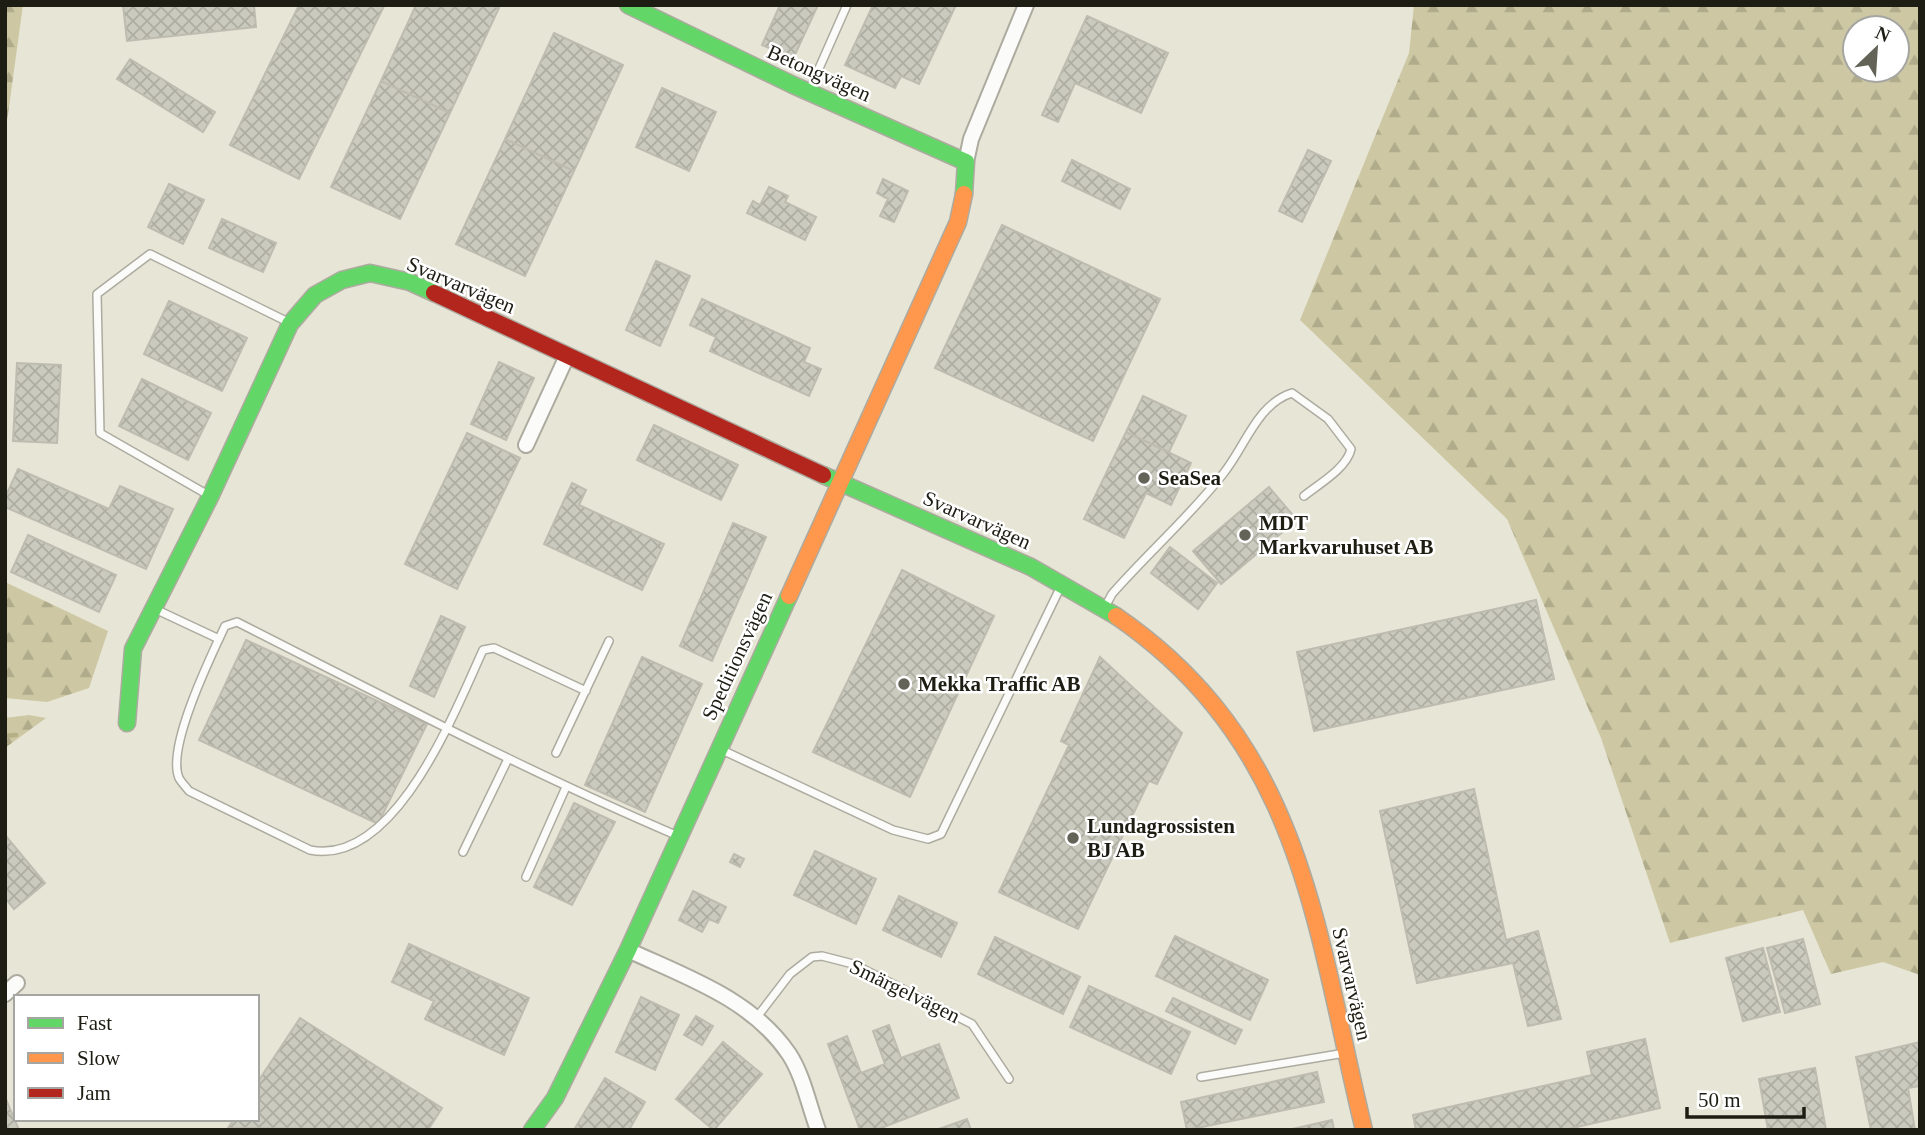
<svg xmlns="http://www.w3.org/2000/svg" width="1925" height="1135" font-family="Georgia,serif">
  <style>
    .forest { fill: url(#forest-firs); fill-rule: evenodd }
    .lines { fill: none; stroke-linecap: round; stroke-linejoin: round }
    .stream { stroke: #b6b086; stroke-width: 4.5 }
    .building { fill: url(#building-cross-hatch); stroke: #bebcb1; stroke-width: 2 }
    .lane-casing { stroke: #adaba0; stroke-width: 10 }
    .street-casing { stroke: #adaba0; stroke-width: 18 }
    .fast-casing { stroke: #adaba0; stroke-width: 19 }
    .slow-casing { stroke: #adaba0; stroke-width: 19 }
    .jam-casing { stroke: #adaba0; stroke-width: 19 }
    .lane { stroke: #fbfbf9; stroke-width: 7 }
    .street { stroke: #fbfbf9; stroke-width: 14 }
    .fast { stroke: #63d668; stroke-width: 16 }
    .slow { stroke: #ff974d; stroke-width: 16 }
    .jam { stroke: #b3261e; stroke-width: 16 }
    .poi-dot { fill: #646357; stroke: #fff; stroke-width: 2.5 }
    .labels { text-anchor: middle; stroke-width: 5; stroke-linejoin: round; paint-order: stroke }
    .street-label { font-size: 21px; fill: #1e1d13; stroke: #fff }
    .poi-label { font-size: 21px; font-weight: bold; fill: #1e1d13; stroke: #fff; text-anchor: start }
  </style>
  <defs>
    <pattern id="forest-firs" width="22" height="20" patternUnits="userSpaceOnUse" patternTransform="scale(1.75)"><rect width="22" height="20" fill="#cdc8a3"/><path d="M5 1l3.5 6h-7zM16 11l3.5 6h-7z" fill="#b0ab8b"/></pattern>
    <pattern id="building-cross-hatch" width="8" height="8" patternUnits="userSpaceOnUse" patternTransform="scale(1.75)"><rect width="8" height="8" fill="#cbcabe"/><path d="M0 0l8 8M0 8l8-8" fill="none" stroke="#aeada2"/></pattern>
  </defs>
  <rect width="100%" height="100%" fill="#e7e5d6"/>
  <!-- forest -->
  <path class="forest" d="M5,5H23L5,136Z
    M1414,5H1920V975L1883,962L1831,974L1803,910L1670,943L1601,738L1507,519L1300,320L1409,53ZM1855,28H1897V70H1855Z
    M5,582L108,631L89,688L47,702L5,698Z
    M29,715L46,718L5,748V718Z"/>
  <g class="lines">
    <!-- stream -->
    <path class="stream" d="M5,736L16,735"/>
  </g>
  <!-- building -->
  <path class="building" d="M123,5H254L256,27L127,41Z
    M299,5L384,6L299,179L230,145Z
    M416,5H493L499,8L450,113L381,81Z
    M780,5H818L793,59L762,45Z
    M873,5H956L919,84L901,76L895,88L845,65Z
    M1087,16L1168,53L1141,113L1075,83L1058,122L1042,115Z
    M554,33L623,65L574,171L505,139Z
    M130,59L215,112L203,132L117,79Z
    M381,81L450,113L400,219L331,187Z
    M662,88L716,112L689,171L636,147Z
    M505,139L574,171L525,276L456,244Z
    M1308,150L1331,161L1302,222L1279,211Z
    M1072,160L1130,189L1120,209L1062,181Z
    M883,179L908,191L894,222L880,216L888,199L877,193Z
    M169,184L204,200L183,244L148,227Z
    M769,187L788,196L785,202L816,217L805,240L747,213L753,201L760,205Z
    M222,219L276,243L263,272L209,248Z
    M1002,225L1160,299L1093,441L935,368Z
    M656,261L690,276L660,346L626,330Z
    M702,299L810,348L804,362L821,369L809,396L710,351L716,337L690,325Z
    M169,301L247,338L222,391L144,354Z
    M499,362L534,378L506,440L471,424Z
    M17,363L61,365L57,443L13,441Z
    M142,379L211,413L188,460L119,426Z
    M1143,396L1186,416L1169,452L1126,432Z
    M654,425L738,465L721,500L637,460Z
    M1126,432L1191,463L1171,505L1146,493L1124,538L1084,519Z
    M467,433L520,458L457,589L405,564Z
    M18,469L109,509L120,486L173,509L146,569L5,507V498Z
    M572,483L586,490L579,505L664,544L642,590L544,544Z
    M1269,487L1297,520L1221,584L1193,551Z
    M733,523L766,537L712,661L680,646Z
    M28,535L116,575L99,612L11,572Z
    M1170,547L1217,583L1198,609L1151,573Z
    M902,570L994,616L910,797L813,752Z
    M1536,600L1554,679L1314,731L1297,652Z
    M441,616L465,627L434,697L410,686Z
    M246,640L427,724L378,824L199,740Z
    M642,657L702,684L645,812L585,785Z
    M1100,657L1182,733L1157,784L1149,781L1078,929L999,892L1069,745L1061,741Z
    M1474,789L1506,940L1538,931L1561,1019L1528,1026L1513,963L1417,983L1380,811Z
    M574,803L615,822L572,905L534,887Z
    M5,835L45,883L14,909L5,898Z
    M815,851L876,879L856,924L794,895Z
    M734,854L744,859L740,867L730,862Z
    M693,891L726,907L718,923L709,919L702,932L679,920Z
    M899,896L957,923L941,957L883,930Z
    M1175,936L1268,980L1250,1020L1156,976Z
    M995,937L1080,977L1063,1014L978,974Z
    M1803,939L1820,1004L1785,1013L1767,948Z
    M409,944L529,998L504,1055L425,1019L434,1001L392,982Z
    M1763,948L1780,1012L1743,1021L1726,958Z
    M1089,986L1190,1032L1171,1074L1070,1027Z
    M641,997L679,1015L655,1070L616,1052Z
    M1173,998L1242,1030L1235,1044L1166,1011Z
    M696,1016L713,1026L702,1045L684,1035Z
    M300,1018L442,1108L428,1130L228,1128L234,1119H257V1083Z
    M889,1025L901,1058L939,1044L959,1098L876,1130H860L828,1044L847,1036L861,1073L885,1064L873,1031Z
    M1645,1039L1660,1108L1564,1130H1416L1413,1115L1592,1075L1587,1052Z
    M723,1042L762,1074L714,1130L676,1099Z
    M1920,1042V1086L1908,1088L1915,1130H1871L1856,1057Z
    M1815,1068L1826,1130H1768L1759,1079Z
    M1317,1072L1324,1102L1187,1130L1181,1102Z
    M605,1078L645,1102L629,1130H574Z
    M5,1097L19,1130H5Z
    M967,1119L971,1130H936Z
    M1332,1120L1334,1130H1288Z"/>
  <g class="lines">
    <defs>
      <path id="lane" d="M809,91L847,5
        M210,496L100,433L97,294L150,254L290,323
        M1105,607L1112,594C1147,554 1191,515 1223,474C1245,447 1257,404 1292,393L1328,419L1351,449C1347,468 1319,484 1304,496
        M155,609L219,639
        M586,691L494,648L483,650C455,711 395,867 310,850L189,791C186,787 181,782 179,778C166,748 211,656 225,626L237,622C383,696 528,772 678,836
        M722,750L893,830L928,839L941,834L1062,584
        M556,753L609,641
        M463,852L508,759
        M526,877L566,787
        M757,1017L790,974L812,957L822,956L853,964L972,1024L1009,1079
        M1201,1077L1345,1053"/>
      <path id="street" d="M966,162L971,139L1026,5
        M526,445L567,356
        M628,950C686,977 752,999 789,1054C803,1075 809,1106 818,1130
        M5,994L17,983"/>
      <path id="fast" d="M628,5L793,85L966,162L964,194
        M823,475L1031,567L1116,616
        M127,723L133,649L210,497L290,324L315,295L342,280L370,273L410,282L434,293
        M532,1130L555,1098L628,950L789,596"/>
      <path id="slow" d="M789,596L958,222L964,194
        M1116,616C1304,745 1315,929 1364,1130"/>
      <path id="jam" d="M434,293L823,475"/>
    </defs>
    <!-- lane casing -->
    <use href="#lane" class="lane-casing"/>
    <!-- street casing -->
    <use href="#street" class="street-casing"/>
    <!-- fast casing -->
    <use href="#fast" class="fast-casing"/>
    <!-- slow casing -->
    <use href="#slow" class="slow-casing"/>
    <!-- jam casing -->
    <use href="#jam" class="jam-casing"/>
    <!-- lane -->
    <use href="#lane" class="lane"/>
    <!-- street -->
    <use href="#street" class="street"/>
    <!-- fast -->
    <use href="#fast" class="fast"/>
    <!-- slow -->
    <use href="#slow" class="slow"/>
    <!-- jam -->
    <use href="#jam" class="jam"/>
  </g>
  <!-- markers -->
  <g class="poi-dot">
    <circle cx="1144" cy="478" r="7"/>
    <circle cx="1245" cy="535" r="7"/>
    <circle cx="904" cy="684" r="7"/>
    <circle cx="1073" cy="838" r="7"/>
  </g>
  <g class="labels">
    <!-- street labels -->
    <g class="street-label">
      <text transform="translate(819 73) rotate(24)" y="7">Betongvägen</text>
      <text transform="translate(461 285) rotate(23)" y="7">Svarvarvägen</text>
      <text transform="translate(977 520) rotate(24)" y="7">Svarvarvägen</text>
      <text transform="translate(737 656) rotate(-65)" y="7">Speditionsvägen</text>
      <text transform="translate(1352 984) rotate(77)" y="7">Svarvarvägen</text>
      <text transform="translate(905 991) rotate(26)" y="7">Smärgelvägen</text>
    </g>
    <!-- poi labels -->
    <g class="poi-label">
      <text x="1158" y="485">SeaSea</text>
      <text x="1259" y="530">MDT<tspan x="1259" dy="24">Markvaruhuset AB</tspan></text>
      <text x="918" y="691">Mekka Traffic AB</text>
      <text x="1087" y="833">Lundagrossisten<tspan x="1087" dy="24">BJ AB</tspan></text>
    </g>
  </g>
  <!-- border -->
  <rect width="1925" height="1135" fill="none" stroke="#1e1d13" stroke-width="14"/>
  <!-- legend -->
  <rect x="14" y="995" width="245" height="126" fill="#ffffff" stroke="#a5a5a1" stroke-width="2"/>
  <rect x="28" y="1018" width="35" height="10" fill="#63d668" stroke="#a5a5a1" stroke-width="2"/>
  <text x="77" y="1030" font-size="21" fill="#1e1d13">Fast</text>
  <rect x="28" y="1053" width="35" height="10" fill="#ff974d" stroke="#a5a5a1" stroke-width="2"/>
  <text x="77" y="1065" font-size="21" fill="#1e1d13">Slow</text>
  <rect x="28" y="1088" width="35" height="10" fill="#b3261e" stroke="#a5a5a1" stroke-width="2"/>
  <text x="77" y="1100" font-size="21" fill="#1e1d13">Jam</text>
  <!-- north arrow -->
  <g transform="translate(1876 49) rotate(25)"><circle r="33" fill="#ffffff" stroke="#a5a5a1" stroke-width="2"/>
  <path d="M0-5L12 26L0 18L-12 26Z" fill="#646357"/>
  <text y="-10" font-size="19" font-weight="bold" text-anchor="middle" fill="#1e1d13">N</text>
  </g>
  <!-- scale -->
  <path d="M1687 1107v10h117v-10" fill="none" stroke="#1e1d13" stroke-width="3.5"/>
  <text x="1698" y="1107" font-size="21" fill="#1e1d13" stroke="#ffffff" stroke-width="5" paint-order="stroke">50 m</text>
</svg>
